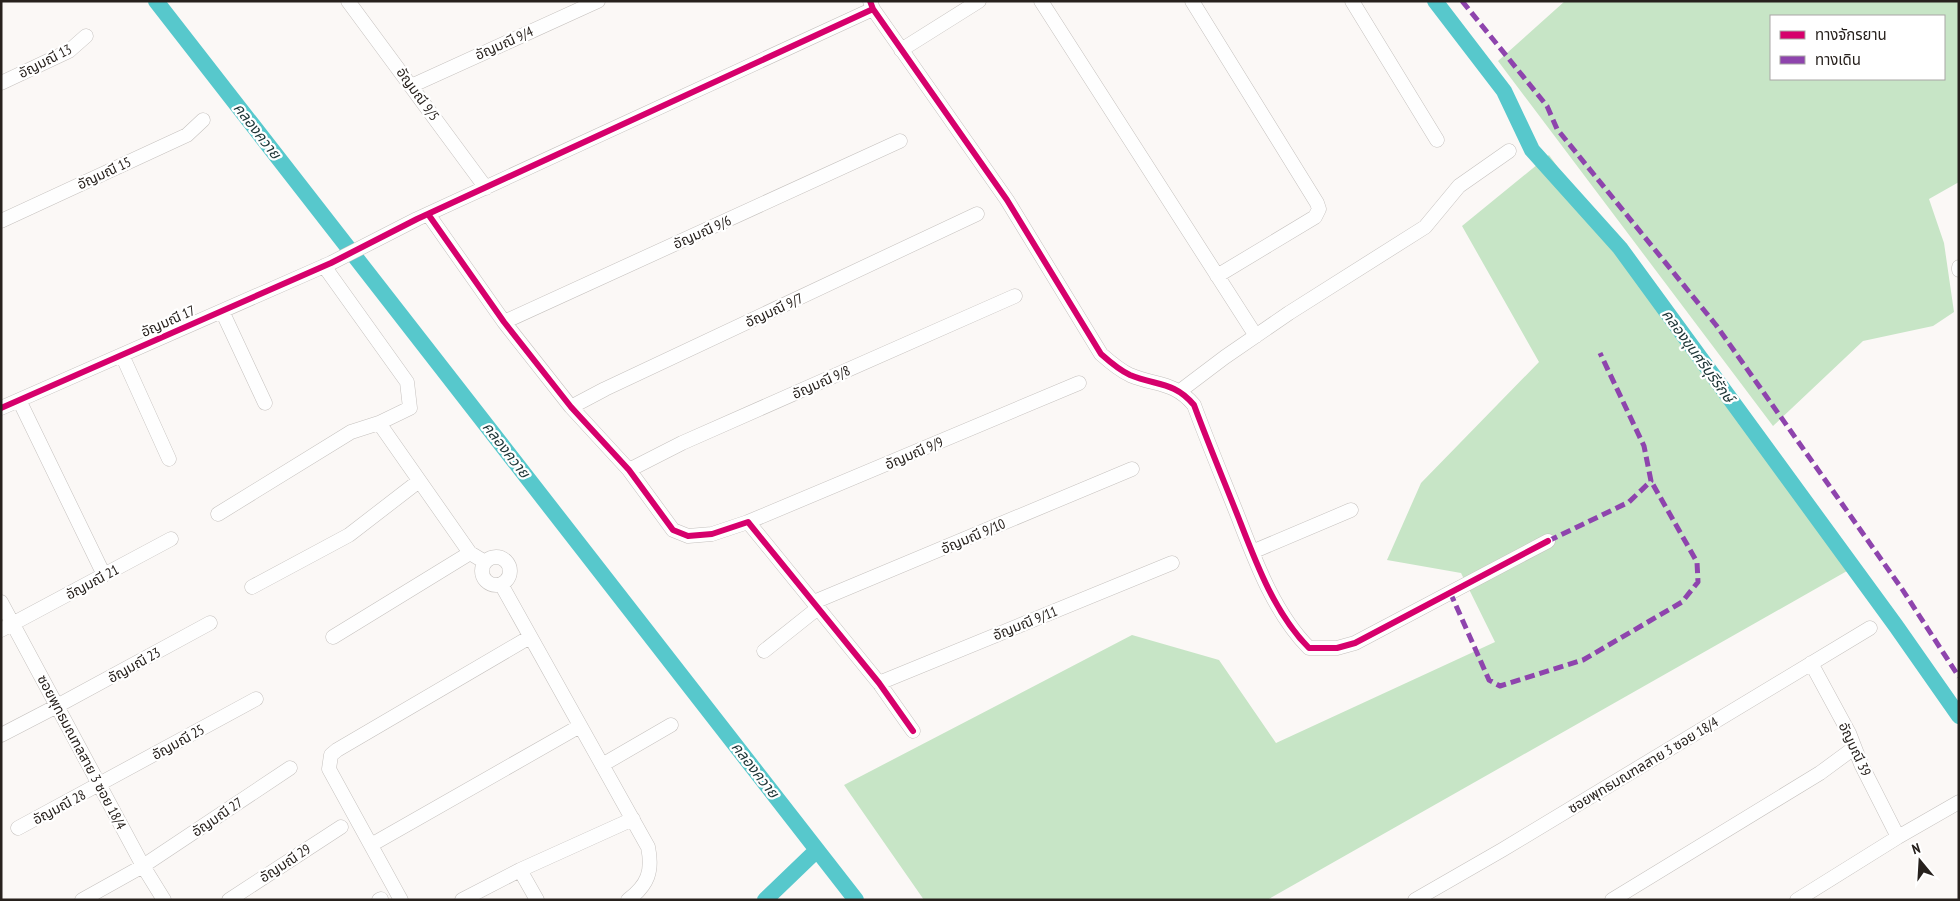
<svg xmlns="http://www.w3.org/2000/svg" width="1960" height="901" font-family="'PT Sans Narrow','Noto Sans Thai',sans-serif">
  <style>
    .green { fill: #c7e5c6; fill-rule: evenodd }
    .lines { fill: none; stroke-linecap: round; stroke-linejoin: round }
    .canal { stroke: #57c8cc; stroke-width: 16 }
    .minor-casing { stroke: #c5c1be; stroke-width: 15 }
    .minor { stroke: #fefefe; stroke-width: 14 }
    .quiet { stroke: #8e44ad; stroke-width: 5; stroke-dasharray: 10 5; stroke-linecap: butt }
    .cycleway-casing { stroke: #fff; stroke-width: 9 }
    .cycleway { stroke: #d6006c; stroke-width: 6 }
    .labels { text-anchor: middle; stroke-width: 4.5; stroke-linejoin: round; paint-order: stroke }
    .street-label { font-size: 14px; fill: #27211d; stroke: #fff }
    .water-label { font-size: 15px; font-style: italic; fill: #203738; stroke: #fff }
  </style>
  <rect width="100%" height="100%" fill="#fbf8f6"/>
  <!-- green -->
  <path class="green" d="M1565,1H1959V182L1929,199L1944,243L1954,312L1933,326L1863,341L1773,426L1498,61ZM1771,16H1944V79H1771Z
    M1549,155L1727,402L1847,571L1267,900H924L844,785L1132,635L1219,660L1276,743L1495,642L1461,573L1387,560L1421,483L1539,362L1462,226Z"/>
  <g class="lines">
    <!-- canal -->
    <path class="canal" d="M156,1L856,900
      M1435,1L1504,91L1532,150L1620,248L1896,626L1959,716
      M765,900L817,850"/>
    <defs>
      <path id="minor" d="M348,1L486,188
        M870,1L873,9L1007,200L1101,354C1110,362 1119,370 1130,375C1156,386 1174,381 1194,405C1208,443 1224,481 1239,519C1256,563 1275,614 1309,648H1337L1355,643L1548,541
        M1041,1L1256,336
        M1192,1L1317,203L1319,209L1315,217L1217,276
        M1352,1L1437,140
        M901,50L979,1
        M1,83L69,51L86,36
        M411,86L598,1
        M428,214L504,322L571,407L629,470L673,530L688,536L712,534L748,522L879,683L913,731
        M1,221L187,135L203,120
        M324,266L407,382L410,408L379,423L470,553L485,562
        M1959,267V270
        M222,311L265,403
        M504,322L900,141
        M122,355L169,459
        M1180,391L1225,357L1289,313L1425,227L1459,186L1509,151
        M19,400L104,575
        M571,407L605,389L977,214
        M1,408L331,263L417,219L873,9
        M629,470L682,443L1015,296
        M218,514L351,432L379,423
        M748,522L1079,383
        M1252,552L1351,510
        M482 571a14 14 0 1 1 28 0a14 14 0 1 1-28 0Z
        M501,584L648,847C653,871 648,885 628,900
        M252,587L349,535L419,481
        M1,602L143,866L164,900
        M814,602L1132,469
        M1,630L171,539
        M333,637L470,553
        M764,651L818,608
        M1811,663L1849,733L1861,764L1898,837
        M879,683L1172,563
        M1,735L57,706L210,623
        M602,765L671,725
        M18,828L256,699
        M371,845L580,726
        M520,870L537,900
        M82,900L143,866L290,768
        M229,900L341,827
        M379,900L381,899
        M401,900L329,769L331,755L337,750L530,637
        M462,900L520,870L633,819
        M1415,900L1502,850L1870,628
        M1612,900L1820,773L1854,748
        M1797,900L1898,837L1959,802"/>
    </defs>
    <!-- minor casing -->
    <use href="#minor" class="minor-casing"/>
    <!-- minor -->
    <use href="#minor" class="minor"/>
    <!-- quiet -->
    <path class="quiet" d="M1462,1L1547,106L1557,129L1716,325L1902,589L1959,677
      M1548,541L1629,502L1651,481L1644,446L1600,353
      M1450,592L1489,680L1500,686L1583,660L1682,602L1698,582L1697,562L1651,481"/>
    <defs>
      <path id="cycleway" d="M870,1L873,9L1007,200L1101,354C1110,362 1119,370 1130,375C1156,386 1174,381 1194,405C1208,443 1224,481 1239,519C1256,563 1275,614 1309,648H1337L1355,643L1548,541
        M428,214L504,322L571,407L629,470L673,530L688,536L712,534L748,522L879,683L913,731
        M1,408L331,263L417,219L873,9"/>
    </defs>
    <!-- cycleway casing -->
    <use href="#cycleway" class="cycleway-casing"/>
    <!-- cycleway -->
    <use href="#cycleway" class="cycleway"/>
  </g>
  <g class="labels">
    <!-- street labels -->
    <g class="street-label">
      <text transform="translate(504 43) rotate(-24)" y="5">อัญมณี 9/4</text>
      <text transform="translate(45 61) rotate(-27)" y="5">อัญมณี 13</text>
      <text transform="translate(418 94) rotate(54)" y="5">อัญมณี 9/5</text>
      <text transform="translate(104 173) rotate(-25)" y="5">อัญมณี 15</text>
      <text transform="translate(702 232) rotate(-24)" y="5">อัญมณี 9/6</text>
      <text transform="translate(774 310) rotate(-25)" y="5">อัญมณี 9/7</text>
      <text transform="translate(168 321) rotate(-24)" y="5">อัญมณี 17</text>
      <text transform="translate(821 382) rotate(-24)" y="5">อัญมณี 9/8</text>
      <text transform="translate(914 453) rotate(-23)" y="5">อัญมณี 9/9</text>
      <text transform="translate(973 536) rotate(-23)" y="5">อัญมณี 9/10</text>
      <text transform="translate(92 582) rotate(-28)" y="5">อัญมณี 21</text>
      <text transform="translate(1025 623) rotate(-22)" y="5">อัญมณี 9/11</text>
      <text transform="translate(134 665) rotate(-29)" y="5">อัญมณี 23</text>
      <text transform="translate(178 742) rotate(-29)" y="5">อัญมณี 25</text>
      <text transform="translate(1855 749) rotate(65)" y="5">อัญมณี 39</text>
      <text transform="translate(82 752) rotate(62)" y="5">ซอยพุทธมณฑลสาย 3 ซอย 18/4</text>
      <text transform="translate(1643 765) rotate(-31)" y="5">ซอยพุทธมณฑลสาย 3 ซอย 18/4</text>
      <text transform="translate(59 807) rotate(-28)" y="5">อัญมณี 28</text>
      <text transform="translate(217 817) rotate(-34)" y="5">อัญมณี 27</text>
      <text transform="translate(285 863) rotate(-33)" y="5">อัญมณี 29</text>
    </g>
    <!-- water labels -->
    <g class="water-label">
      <text transform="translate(257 131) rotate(52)" y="5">คลองควาย</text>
      <text transform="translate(1698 356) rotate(54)" y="5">คลองขุนศรีบุรีรักษ์</text>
      <text transform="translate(506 450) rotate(52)" y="5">คลองควาย</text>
      <text transform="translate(755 770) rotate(52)" y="5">คลองควาย</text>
    </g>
  </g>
  <!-- border -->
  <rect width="1960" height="901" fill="none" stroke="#27211d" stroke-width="5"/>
  <!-- legend -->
  <rect x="1770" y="15" width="175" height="65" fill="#ffffff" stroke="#a9a6a5"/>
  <rect x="1780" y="31" width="25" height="8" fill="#d6006c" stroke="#a9a6a5"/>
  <text x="1815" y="40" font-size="15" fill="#27211d">ทางจักรยาน</text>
  <rect x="1780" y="56" width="25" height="8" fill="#8e44ad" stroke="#a9a6a5"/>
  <text x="1815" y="65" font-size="15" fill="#27211d">ทางเดิน</text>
  <!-- north arrow -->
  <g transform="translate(1920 861) rotate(342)" stroke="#ffffff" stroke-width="4" paint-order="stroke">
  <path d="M0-4L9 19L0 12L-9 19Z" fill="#27211d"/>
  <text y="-8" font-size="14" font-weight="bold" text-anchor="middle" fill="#27211d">N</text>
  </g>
</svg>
